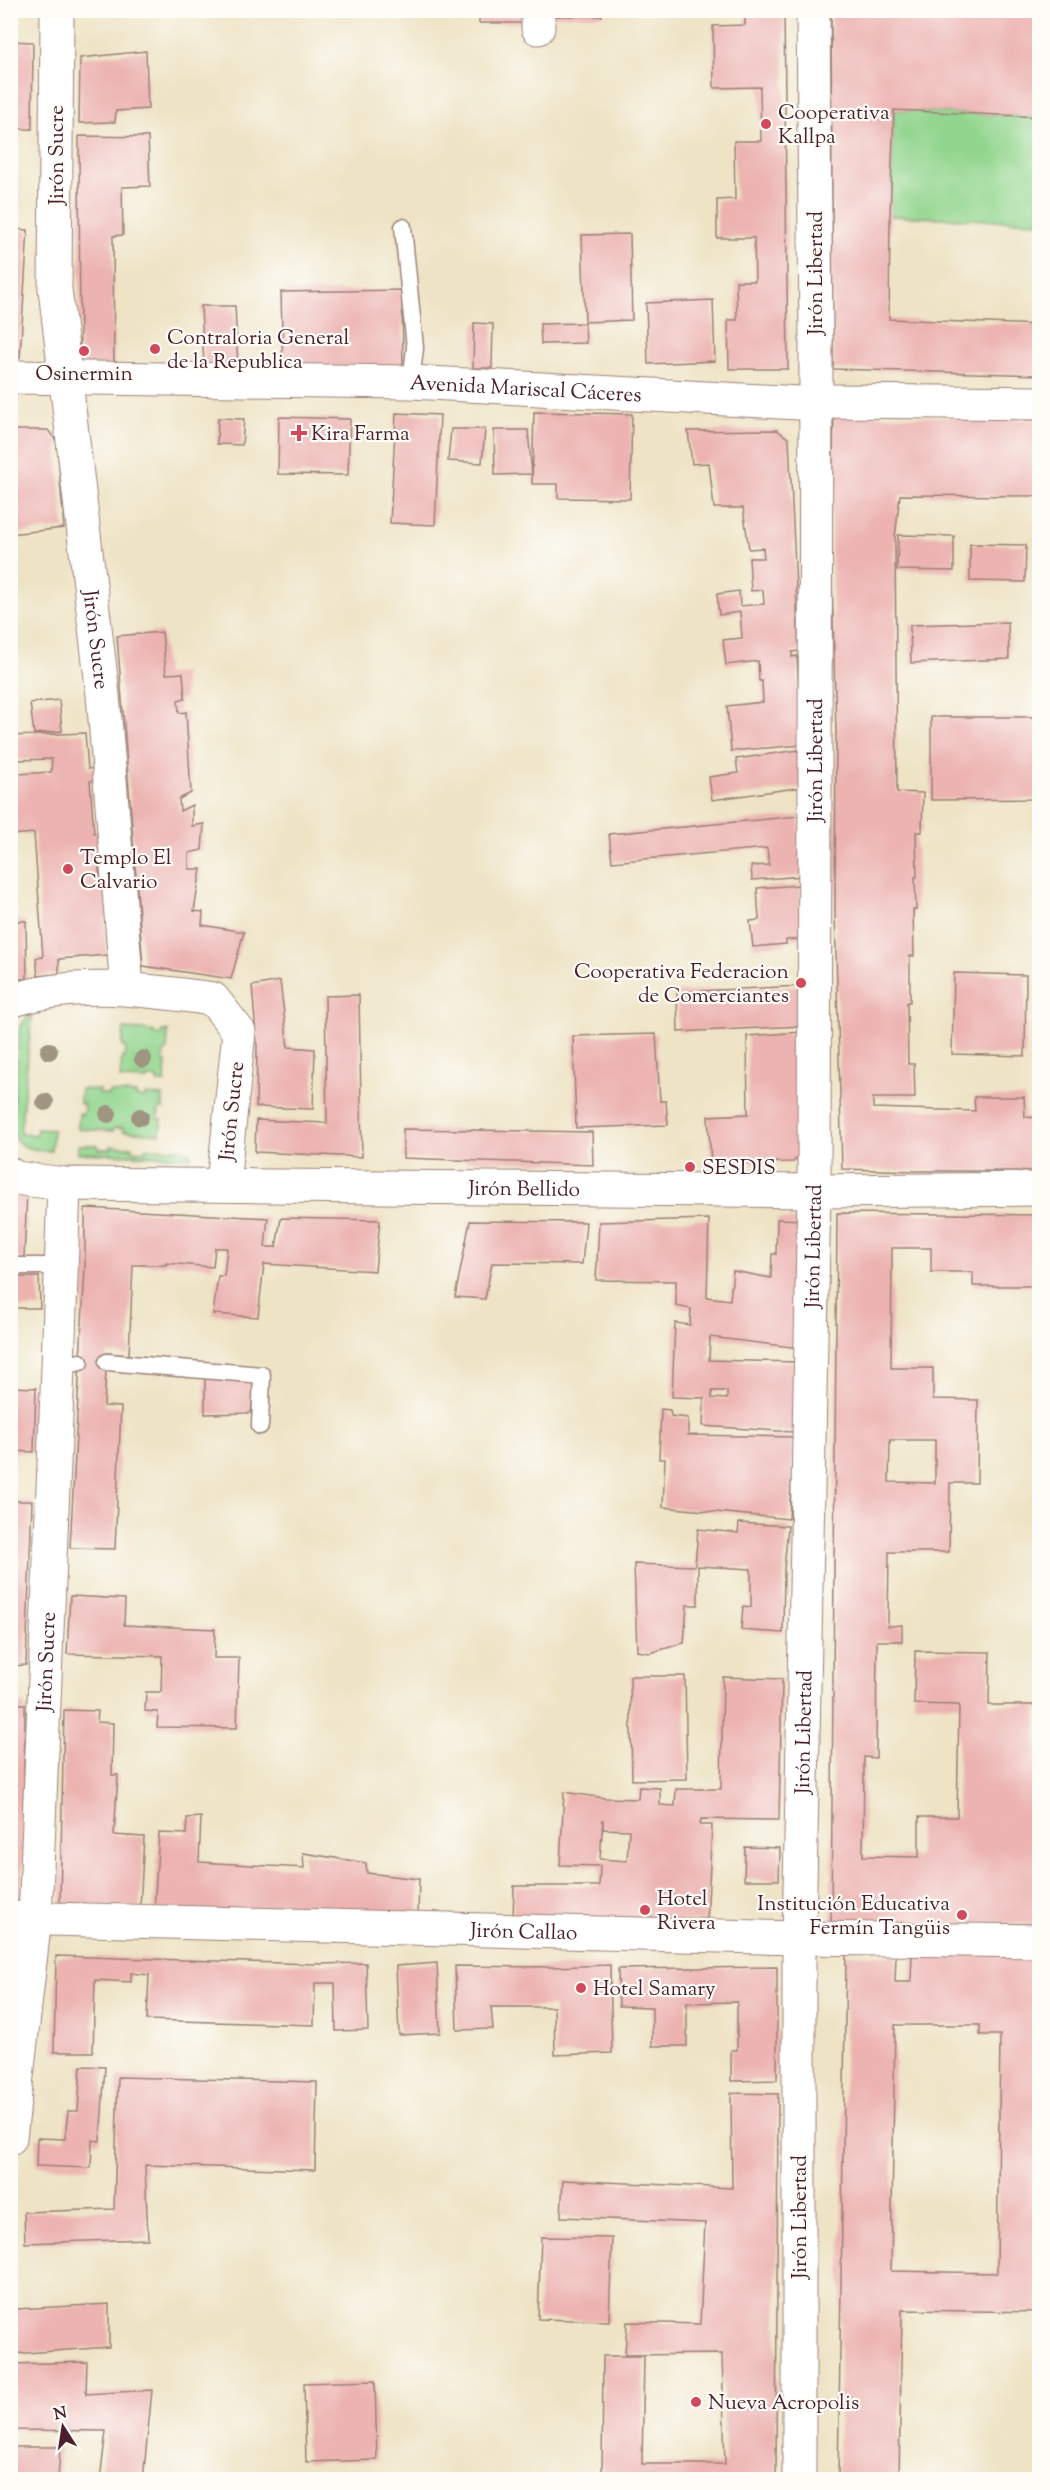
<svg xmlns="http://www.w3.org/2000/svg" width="1050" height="2490" font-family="'Sorts Mill Goudy',serif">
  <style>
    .green { fill: #92d58e; stroke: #6e7a5c; stroke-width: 1.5 }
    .building { fill: #ecb3b1; fill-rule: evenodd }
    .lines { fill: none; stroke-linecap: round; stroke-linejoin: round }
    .lane-casing { stroke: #9c8178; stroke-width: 19 }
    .street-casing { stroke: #9c8178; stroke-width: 35 }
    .lane { stroke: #fff; stroke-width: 16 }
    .street { stroke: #fff; stroke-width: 33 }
    .tree { fill: #a09581 }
    .poi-dot { fill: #d1495b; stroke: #fdfcf7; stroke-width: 2 }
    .labels { text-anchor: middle; stroke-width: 4.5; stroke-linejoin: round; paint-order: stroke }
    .poi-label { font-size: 21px; fill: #4a1f2b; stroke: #fdfcf7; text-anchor: start }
    .street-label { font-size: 21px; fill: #4a1f2b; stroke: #fdfcf7 }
  </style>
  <rect width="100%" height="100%" fill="#fdfcf7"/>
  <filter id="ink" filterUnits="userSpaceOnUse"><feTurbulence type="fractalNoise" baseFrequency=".0167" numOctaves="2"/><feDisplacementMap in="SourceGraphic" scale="12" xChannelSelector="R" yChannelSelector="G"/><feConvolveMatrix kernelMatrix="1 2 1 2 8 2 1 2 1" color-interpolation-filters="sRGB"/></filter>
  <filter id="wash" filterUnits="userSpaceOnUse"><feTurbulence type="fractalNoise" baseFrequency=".008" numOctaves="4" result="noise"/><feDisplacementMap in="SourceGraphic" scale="24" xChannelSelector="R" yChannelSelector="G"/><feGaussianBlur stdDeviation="1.35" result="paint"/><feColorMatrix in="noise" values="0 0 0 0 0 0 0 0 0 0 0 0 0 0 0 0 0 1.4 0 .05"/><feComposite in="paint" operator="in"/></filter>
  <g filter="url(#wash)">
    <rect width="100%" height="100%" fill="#eee3c5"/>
    <!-- green -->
    <path class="green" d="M894,110L1039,117V222L890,216Z
      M32,1015L20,1134L37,1135V1129L53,1130L51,1151C33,1150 17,1149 11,1130L19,1030L25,1020Z
      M124,1029L153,1031V1034L162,1035V1031H168L167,1051L164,1052L163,1061L166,1062L165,1082H157V1078H148L147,1080L120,1079L122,1057H125L126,1047H122Z
      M81,1089L100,1090L99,1094L109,1095V1092L136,1094V1097L145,1098V1095L163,1096V1109H159L158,1119H162L160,1134L123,1131V1128H114L113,1131L78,1129L79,1113L83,1114L84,1104H80Z
      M78,1145H98L99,1149H111V1146L132,1147V1150L145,1151V1148L184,1149L191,1154V1157L78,1153Z"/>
    <g id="blocks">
      <!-- building -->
      <path class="building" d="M479,10H525V23H479Z
        M546,10H602V16H546Z
        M745,10H784L788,369H729L728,320H737L736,281H755L754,238H717V200L735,199L734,141H761L760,87L714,88L713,26L745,25Z
        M831,10H1040L1037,64H1040V117L894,110L890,216L889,319L1040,325V375L833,369Z
        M10,41L33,42L32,129H10Z
        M146,51L148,109L116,111L115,122L79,123L80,58Z
        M79,136L148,137L150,186L122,187L123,235L113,236L114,367L80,368Z
        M10,229L28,230L20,357H10Z
        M630,234L632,320L585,322L582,235Z
        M402,290L403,368L283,370L281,292Z
        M713,300L715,361L648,364L646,303Z
        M201,306H235L238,367H204Z
        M474,323L493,324L492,368H473Z
        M585,323L586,343L541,344L540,324Z
        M534,412L632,414L630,499L558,498V484H532Z
        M396,413L440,415L435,525L390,523Z
        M834,414L1040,420V496L900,495L895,537L897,792L923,793L922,832H916L917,877H915L916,910H913L914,956H910V1002H907L908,1064H914L915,1098H873V1108L975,1111L974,1097H1024L1025,1117L1040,1118V1171H916L842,1169L835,912L836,733L831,538Z
        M279,417L350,419L348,475L278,474Z
        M218,418L244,419L242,445L217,444Z
        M451,429H485L482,463L448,461Z
        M10,430H48L57,442L64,528L10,534Z
        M494,430H528L532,474L495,475Z
        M777,430L789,439L799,651L792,652V657L797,656L802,745L731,751L727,706L763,702L762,681H759L758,661L726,665L723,640L742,638L740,612L719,615L717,594L739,591L740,606L764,604L763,590L751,591L749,558H764L763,548L749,549L743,508H714L709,463L692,464L688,431Z
        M898,535L954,536V571L897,570Z
        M970,544L1026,545L1025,582L970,581Z
        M1008,622L1009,659L911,663L910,625Z
        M162,632L166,674L183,673L185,698L178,700L179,713L186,712L191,793L179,799L180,811L192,805V826L204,824L202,850L189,853V869H201L194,911L203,912L202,925L244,932L231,979L143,966L117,636Z
        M59,700L62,731L34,734L30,703Z
        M931,717H1040V799L931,800Z
        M85,733L88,769L95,768L97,781H90L94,833L103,832L104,855H98L100,885L108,884L111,918H105L108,955L59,959V974L38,976L36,958L43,957L34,833L11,835L10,736ZM52,759L51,772L17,774L18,760Z
        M798,750L803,787L712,800L709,777L738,773L736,759Z
        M799,816L803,876L752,880L751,866L769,865L767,848L612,862L609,834Z
        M800,885L803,939L786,940V944L753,947L750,921L759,920L757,888Z
        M10,921H26L27,979L10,978Z
        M954,973L1026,975L1025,1056L952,1054Z
        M280,981L288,1047L315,1049L313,1109L256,1107L257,1046L252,986Z
        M802,986L803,1026L678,1032L677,992Z
        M359,995L362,1157L255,1152L256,1120L327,1123L325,996Z
        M802,1032L806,1149L793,1162L711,1163L708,1116L748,1114L747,1036Z
        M656,1034L660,1101H666L668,1125L576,1128L573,1036Z
        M403,1129L592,1132L593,1165L403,1158Z
        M10,1191L27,1192L24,1258L10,1259Z
        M85,1208L268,1218L265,1247H276L281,1218L380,1220L375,1271L264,1264L258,1317L213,1314L218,1276H224L227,1248H215L213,1267L166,1263V1265H133L129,1355L107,1353L104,1406L121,1407L115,1549L70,1548L85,1268Z
        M837,1213L1040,1215V1286H973V1272H931V1248H892L891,1368H933V1399L978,1400L977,1483H950L949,1552H889L888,1626L902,1625V1641H877L876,1758L864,1757L863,1856L919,1857V1817H957L959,1705L914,1704L915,1651L990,1652L989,1705H1037L1036,1858H1040V1924L831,1923ZM890,1440H935V1483L889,1482Z
        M709,1219L707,1297L730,1300L733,1271L771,1278L772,1254H776L777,1219L805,1220L799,1348L710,1337L709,1360L798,1362L793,1432L703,1426L704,1398L672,1397L675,1323L690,1325L691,1309L676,1306V1281L596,1280L599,1222ZM712,1391H727V1399L712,1398Z
        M470,1221L586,1222L582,1264L492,1263L485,1299L455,1297Z
        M10,1277H39L40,1308H10Z
        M205,1375H256L251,1413L205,1414Z
        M10,1387L36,1388L34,1452L10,1451Z
        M661,1409L670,1410L671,1416L688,1418V1435L794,1437L789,1519L663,1507L665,1459H659Z
        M10,1501H32L26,1665L10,1666Z
        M739,1523L788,1526L784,1569L783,1633L741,1630L743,1606L751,1607V1569L698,1566V1605H687L684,1643L650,1653L637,1651L634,1564L695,1566L698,1529L738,1533Z
        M70,1596L125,1599L124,1625L215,1629L214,1658H239L237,1728L157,1727L158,1712L145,1711L146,1692H161L162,1656L67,1654Z
        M630,1676H685L687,1779L632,1780Z
        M723,1677L782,1679L779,1820L701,1819L700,1825H712L707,1922L513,1918L514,1886H599L600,1866L560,1865L564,1792L605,1798L638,1799L639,1787L660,1788V1805L675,1806L676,1789H721ZM603,1819V1829L629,1830L627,1861L600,1859Z
        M10,1704H25L22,1901H10Z
        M64,1710L98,1711L97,1722L113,1723L112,1775H118L114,1835L144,1837L140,1908L60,1904Z
        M201,1817L199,1862L304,1868L303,1853L366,1863L367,1873L419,1879L418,1916L154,1910L159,1833L186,1834L187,1818Z
        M745,1847L780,1848L779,1880H744Z
        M846,1954L896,1955L895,1982H911L912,1954L1040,1956V2312L902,2310L899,2480H838ZM895,2025H980V2035H1000L997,2273L891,2271Z
        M56,1956L315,1964L366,1963L368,2030L336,2031L335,1983H315L314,2025L147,2020L149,1975L131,1973V1982L95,1980L93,2052H54Z
        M437,1963L440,2033L399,2035L396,1966Z
        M610,1965L612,2053L555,2055L554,2007H491L493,2029L457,2030L455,1966L553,1967Z
        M777,1967V2080L731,2081V2050H737V2002L687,2003V2046H652V2007L619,2006L618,1969Z
        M81,2066L105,2067L100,2141L92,2140L91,2168L36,2166L37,2138L65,2139L68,2111H78Z
        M118,2077L317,2082L315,2170L145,2165L148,2239L25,2243L24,2212L114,2209Z
        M731,2093L778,2094L776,2480H602L603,2356H644L642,2464H725L722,2354L625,2355L627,2322L700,2324L705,2223L561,2217L563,2180L732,2188Z
        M541,2237L612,2238L609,2321L538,2319Z
        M109,2304V2347L13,2354L16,2309Z
        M87,2362L86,2394L152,2390L143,2480H100L106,2431L10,2430L11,2364Z
        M375,2381L377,2460L306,2462L304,2383Z
        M10,2447H60L58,2480H10Z"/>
    </g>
  </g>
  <g filter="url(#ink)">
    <use href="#blocks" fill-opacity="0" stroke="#9c8178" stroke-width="1.5"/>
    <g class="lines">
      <defs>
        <path id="lane" d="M403,227L415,348L411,382
          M10,1266H61
          M107,1362L262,1375L260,1426
          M58,1368L80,1362"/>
        <g id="street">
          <path id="s1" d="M57,10L55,289L103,695L127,988"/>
          <path d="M538,10V28"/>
          <path id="s2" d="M10,377L411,382L799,403L831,401L1040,403"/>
          <path d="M10,1001C77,979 145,990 213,999L239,1032L223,1184"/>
          <path id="s3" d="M10,1174L15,1178L64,1184L814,1191L1040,1189"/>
          <path id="s4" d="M10,1918L799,1938L1040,1941"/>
          <path id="s5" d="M10,2138L35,1918L58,1368L64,1184"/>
          <path id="s6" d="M799,2480V1938L814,1191L816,337L813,10"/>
        </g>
      </defs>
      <!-- lane casing -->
      <use href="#lane" class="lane-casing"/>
      <!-- street casing -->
      <use href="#street" class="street-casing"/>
      <!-- lane -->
      <use href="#lane" class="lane"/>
      <!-- street -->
      <use href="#street" class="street"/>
    </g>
    <!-- trees -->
    <g class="tree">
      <circle cx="49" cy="1051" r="9"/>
      <circle cx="143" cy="1059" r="9"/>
      <circle cx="45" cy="1102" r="9"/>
      <circle cx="108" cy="1114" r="9"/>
      <circle cx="140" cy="1117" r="9"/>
    </g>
  </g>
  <!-- markers -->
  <g class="poi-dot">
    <circle cx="766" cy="124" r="6"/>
    <circle cx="155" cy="349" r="6"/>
    <circle cx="84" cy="351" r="6"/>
    <path d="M296 424h6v6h6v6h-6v6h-6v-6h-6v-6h6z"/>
    <circle cx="68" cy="869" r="6"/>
    <circle cx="801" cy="983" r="6"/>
    <circle cx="690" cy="1167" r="6"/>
    <circle cx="645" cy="1910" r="6"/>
    <circle cx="962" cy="1915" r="6"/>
    <circle cx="581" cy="1988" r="6"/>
    <circle cx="696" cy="2402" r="6"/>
  </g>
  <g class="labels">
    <!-- poi labels -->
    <g class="poi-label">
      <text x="778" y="119">Cooperativa<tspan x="778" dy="24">Kallpa</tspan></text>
      <text x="167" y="344">Contraloria General<tspan x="167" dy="24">de la Republica</tspan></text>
      <text x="84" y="380" text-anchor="middle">Osinermin</text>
      <text x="311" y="440">Kira Farma</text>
      <text x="80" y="864">Templo El<tspan x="80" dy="24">Calvario</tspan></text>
      <text x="789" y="978" text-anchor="end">Cooperativa Federacion<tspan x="789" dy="24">de Comerciantes</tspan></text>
      <text x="702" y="1174">SESDIS</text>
      <text x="657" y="1905">Hotel<tspan x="657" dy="24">Rivera</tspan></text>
      <text x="950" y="1910" text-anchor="end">Institución Educativa<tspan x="950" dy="24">Fermín Tangüis</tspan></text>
      <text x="593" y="1995">Hotel Samary</text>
      <text x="708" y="2409">Nueva Acropolis</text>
    </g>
    <!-- street labels -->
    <g class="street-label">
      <text transform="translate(56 155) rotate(-90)" y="7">Jirón Sucre</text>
      <text transform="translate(815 273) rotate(-90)" y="7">Jirón Libertad</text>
      <text dy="7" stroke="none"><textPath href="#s2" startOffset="516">Avenida Mariscal Cáceres</textPath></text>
      <text dy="7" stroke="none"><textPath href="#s1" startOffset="632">Jirón Sucre</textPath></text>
      <text dy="7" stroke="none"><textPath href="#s6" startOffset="1720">Jirón Libertad</textPath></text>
      <text transform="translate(231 1111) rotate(-84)" y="7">Jirón Sucre</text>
      <text dy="7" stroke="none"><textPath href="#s3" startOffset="516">Jirón Bellido</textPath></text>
      <text dy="7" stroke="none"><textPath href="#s6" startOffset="1234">Jirón Libertad</textPath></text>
      <text dy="7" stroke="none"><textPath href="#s5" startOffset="478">Jirón Sucre</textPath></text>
      <text dy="7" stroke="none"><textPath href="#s6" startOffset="748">Jirón Libertad</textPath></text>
      <text dy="7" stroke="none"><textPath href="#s4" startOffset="514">Jirón Callao</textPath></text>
      <text transform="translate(799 2217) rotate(-90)" y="7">Jirón Libertad</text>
    </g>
  </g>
  <!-- margin -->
  <rect width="1050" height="2490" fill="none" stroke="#fdfcf7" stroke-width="36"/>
  <!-- north arrow -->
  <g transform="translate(63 2427) rotate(348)" stroke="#fdfcf7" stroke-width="4.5" paint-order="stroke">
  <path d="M0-4.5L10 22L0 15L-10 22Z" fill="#4a1f2b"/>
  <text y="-9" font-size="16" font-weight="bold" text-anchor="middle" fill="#4a1f2b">N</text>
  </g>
</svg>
